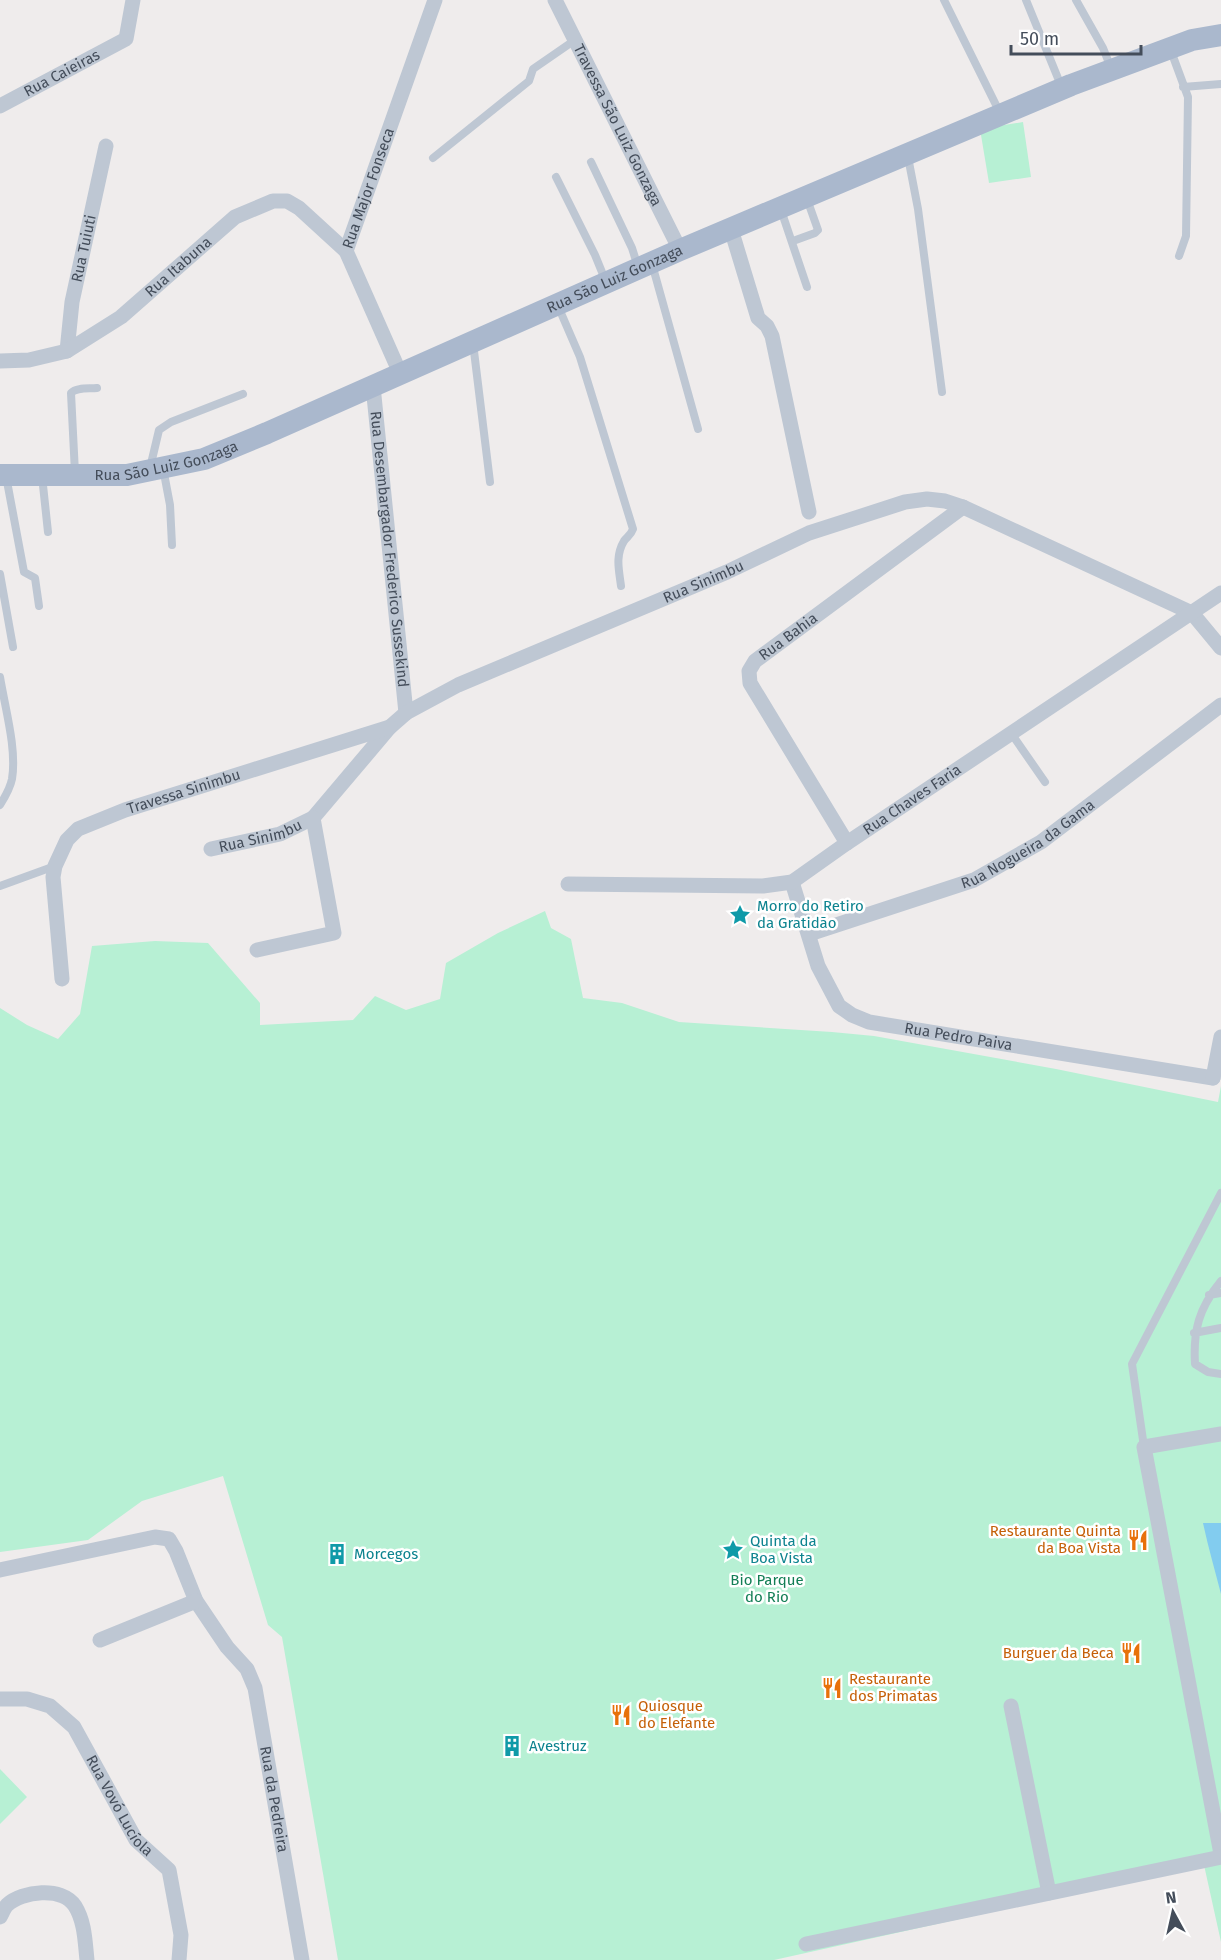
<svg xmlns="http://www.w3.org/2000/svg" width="1221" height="1960" font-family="'Fira Sans',sans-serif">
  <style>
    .green { fill: #b7f0d4 }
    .water { fill: #82ccef }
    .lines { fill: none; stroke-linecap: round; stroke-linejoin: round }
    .lane { stroke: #bec7d3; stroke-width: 8 }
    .street { stroke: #bec7d3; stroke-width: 15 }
    .primary { stroke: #aab8cd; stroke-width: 22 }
    .labels { text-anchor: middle; stroke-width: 5; stroke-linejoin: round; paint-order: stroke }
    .street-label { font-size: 15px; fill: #444d5a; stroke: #fff }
    .culture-label { font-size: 15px; fill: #0d838f; stroke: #fff; text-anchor: start }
    .food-label { font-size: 15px; fill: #c56008; stroke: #fff; text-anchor: end }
    .park-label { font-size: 15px; fill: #127e55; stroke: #fff }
  </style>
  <rect width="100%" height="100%" fill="#efecec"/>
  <!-- green -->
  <path class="green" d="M1023,122L1031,177L989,183L980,129Z
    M545,911L551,928L571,939L583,998L622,1003L679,1022L832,1032L874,1036L1056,1069L1218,1102L1221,1086V1942L1204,1865L774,1960H338L282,1637L268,1625L223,1476L142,1501L88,1540L0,1552V1008L27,1025L58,1039L80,1014L92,946L155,941L208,943L260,1003V1025L353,1020L375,996L406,1010L440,999L446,963L498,933Z
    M0,1769L27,1797L0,1824Z"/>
  <!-- water -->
  <path class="water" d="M1203,1523H1221V1594C1215,1570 1208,1547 1203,1523Z"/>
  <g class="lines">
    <!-- lane -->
    <path class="lane" d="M944,0L1000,113
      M1026,0L1062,88
      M1076,0L1103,48L1111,68
      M1171,51L1188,97L1186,236L1179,256
      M1183,87L1221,84
      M908,157L918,209L942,392
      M433,158L529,81L533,69L575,40
      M591,162L632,248L638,267
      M556,177L595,255L606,282
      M781,210L807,287
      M793,241L815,233L818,230L807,199
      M652,264L698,429
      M558,306L580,357L633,529C631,535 627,537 624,541C615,556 619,570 621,586
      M473,343L490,482
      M150,468L159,430L171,422L243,394
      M163,468L170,505L172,545
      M75,473L71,393C77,387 89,389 97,388
      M6,476L24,572L35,578L39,606
      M42,476L48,532
      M0,574L13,647
      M0,677C5,708 17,749 12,779C10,789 5,797 0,805
      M1011,733L1045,782
      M0,886L55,866
      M1221,1281C1199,1308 1193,1330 1195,1364L1208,1372L1221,1374
      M1209,1295L1221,1293
      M1194,1333L1221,1328
      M1144,1447L1132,1364L1221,1193"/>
    <!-- street -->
    <g class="street">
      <path id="s1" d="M555,0L680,250"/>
      <path id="s2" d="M0,106L126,39L133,0"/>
      <path d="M731,229L758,318L767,326L772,336L809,512"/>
      <path id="s3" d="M67,351L72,302L106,146"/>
      <path id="s4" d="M0,361L29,360L67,351L121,317L235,217L273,201H287L299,208L346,251"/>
      <path id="s5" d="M400,373L346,251L435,0"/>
      <path id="s6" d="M373,386L406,713"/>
      <path id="s7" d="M847,843L750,683L749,671L755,661L963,507"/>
      <path id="s8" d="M211,849L280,834L313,818L390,727L406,713L458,685L727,572L809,533L905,502L927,499L945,501L963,507L1192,613L1221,648"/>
      <path id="s9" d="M792,882L818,966L839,1006L852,1015L869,1022L1213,1078"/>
      <path id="s10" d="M568,884L763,886L792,882L847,843L1221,593"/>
      <path id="s11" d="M809,934L974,880L1041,842L1221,705"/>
      <path d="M257,950L334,933L313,818"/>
      <path id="s12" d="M62,979L53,877L55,866L67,840L78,829L125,810L390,727"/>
      <path d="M1213,1078L1221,1037"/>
      <path d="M1221,1434L1144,1447L1221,1854"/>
      <path id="s13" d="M0,1570L155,1537L169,1539L176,1551L196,1601L227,1647L247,1669L255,1688L302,1960"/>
      <path d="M100,1640L196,1601"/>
      <path id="s14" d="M0,1699H27L50,1706L74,1727L136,1840L169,1870L181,1935L179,1960"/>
      <path d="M1011,1706L1049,1893"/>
      <path d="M0,1917C2,1914 4,1908 7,1905C22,1891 62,1886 75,1906C85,1922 85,1942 87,1960"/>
      <path d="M806,1944L1221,1857"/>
    </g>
    <!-- primary -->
    <path class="primary" id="s15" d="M0,475H127L204,459L267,433L680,250L1071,85L1192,40L1221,35"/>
  </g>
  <!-- icons -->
  <defs>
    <symbol id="sight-bare" viewBox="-9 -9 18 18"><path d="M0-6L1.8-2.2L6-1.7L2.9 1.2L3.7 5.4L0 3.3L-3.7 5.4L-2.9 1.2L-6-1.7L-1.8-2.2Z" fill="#0f9aa8" stroke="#fff" stroke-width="2.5" paint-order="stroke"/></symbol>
    <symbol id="restaurant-bare" viewBox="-9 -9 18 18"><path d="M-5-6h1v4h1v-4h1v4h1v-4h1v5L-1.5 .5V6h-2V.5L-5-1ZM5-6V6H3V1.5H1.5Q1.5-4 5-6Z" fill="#e8710a" stroke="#fff" stroke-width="2.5" paint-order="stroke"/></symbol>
    <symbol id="building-bare" viewBox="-9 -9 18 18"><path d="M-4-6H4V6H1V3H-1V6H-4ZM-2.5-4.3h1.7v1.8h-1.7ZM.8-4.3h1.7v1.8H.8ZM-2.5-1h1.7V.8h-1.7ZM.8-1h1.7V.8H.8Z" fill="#0f9aa8" stroke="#fff" stroke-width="2.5" paint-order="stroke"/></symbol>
  </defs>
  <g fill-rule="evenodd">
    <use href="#sight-bare" x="725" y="900" width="30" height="30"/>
    <use href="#restaurant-bare" x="1123" y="1525" width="30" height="30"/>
    <use href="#sight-bare" x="718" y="1535" width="30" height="30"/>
    <use href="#building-bare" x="322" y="1539" width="30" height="30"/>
    <use href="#restaurant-bare" x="1116" y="1638" width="30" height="30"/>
    <use href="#restaurant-bare" x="817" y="1673" width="30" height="30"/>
    <use href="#restaurant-bare" x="606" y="1700" width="30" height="30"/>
    <use href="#building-bare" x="497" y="1731" width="30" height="30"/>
  </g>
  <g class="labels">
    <!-- street labels -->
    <g class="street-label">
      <text dy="5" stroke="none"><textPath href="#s2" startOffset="70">Rua Caieiras</textPath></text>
      <text dy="5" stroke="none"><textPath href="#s1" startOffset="140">Travessa São Luiz Gonzaga</textPath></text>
      <text dy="5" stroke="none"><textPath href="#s5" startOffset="200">Rua Major Fonseca</textPath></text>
      <text dy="5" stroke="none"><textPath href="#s3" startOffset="104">Rua Tuiuti</textPath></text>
      <text dy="5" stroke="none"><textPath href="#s4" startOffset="208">Rua Itabuna</textPath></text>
      <text dy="5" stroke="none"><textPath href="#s15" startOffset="654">Rua São Luiz Gonzaga</textPath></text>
      <text dy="5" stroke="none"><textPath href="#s15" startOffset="168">Rua São Luiz Gonzaga</textPath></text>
      <text dy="5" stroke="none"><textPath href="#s6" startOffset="164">Rua Desembargador Frederico Sussekind</textPath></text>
      <text dy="5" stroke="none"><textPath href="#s8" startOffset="573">Rua Sinimbu</textPath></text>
      <text dy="5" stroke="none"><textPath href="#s7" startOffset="252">Rua Bahia</textPath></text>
      <text dy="5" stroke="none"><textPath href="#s12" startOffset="270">Travessa Sinimbu</textPath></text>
      <text dy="5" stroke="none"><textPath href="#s10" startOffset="370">Rua Chaves Faria</textPath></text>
      <text dy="5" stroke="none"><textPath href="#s8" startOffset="51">Rua Sinimbu</textPath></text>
      <text dy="5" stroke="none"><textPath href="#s11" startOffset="238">Rua Nogueira da Gama</textPath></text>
      <text dy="5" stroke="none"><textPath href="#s9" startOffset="258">Rua Pedro Paiva</textPath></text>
      <text dy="5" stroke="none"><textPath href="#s13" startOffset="459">Rua da Pedreira</textPath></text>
      <text dy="5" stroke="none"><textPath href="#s14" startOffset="174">Rua Vovó Lucíola</textPath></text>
    </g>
    <!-- culture labels -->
    <g class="culture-label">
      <text x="757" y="911">Morro do Retiro<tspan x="757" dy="17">da Gratidão</tspan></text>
      <text x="750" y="1546">Quinta da<tspan x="750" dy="17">Boa Vista</tspan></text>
      <text x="354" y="1559">Morcegos</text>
      <text x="529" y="1751">Avestruz</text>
    </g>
    <!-- food labels -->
    <g class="food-label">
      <text x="1121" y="1536">Restaurante Quinta<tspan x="1121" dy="17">da Boa Vista</tspan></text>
      <text x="1114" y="1658">Burguer da Beca</text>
      <text x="849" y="1684" text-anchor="start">Restaurante<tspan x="849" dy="17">dos Primatas</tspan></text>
      <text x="638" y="1711" text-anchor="start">Quiosque<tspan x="638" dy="17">do Elefante</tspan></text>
    </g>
    <!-- park labels -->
    <g class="park-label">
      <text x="767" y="1585">Bio Parque<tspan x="767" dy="17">do Rio</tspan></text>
    </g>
  </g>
  <!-- north arrow -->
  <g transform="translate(1173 1912) rotate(352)" stroke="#ffffff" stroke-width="4.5" paint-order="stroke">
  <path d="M0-4.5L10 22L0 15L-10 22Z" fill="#444d5a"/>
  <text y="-9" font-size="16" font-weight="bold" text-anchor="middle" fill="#444d5a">N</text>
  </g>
  <!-- scale -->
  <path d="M1011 45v9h130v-9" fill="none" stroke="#444d5a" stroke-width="3"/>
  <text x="1020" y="45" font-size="18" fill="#444d5a" stroke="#ffffff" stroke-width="4.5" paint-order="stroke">50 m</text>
</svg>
